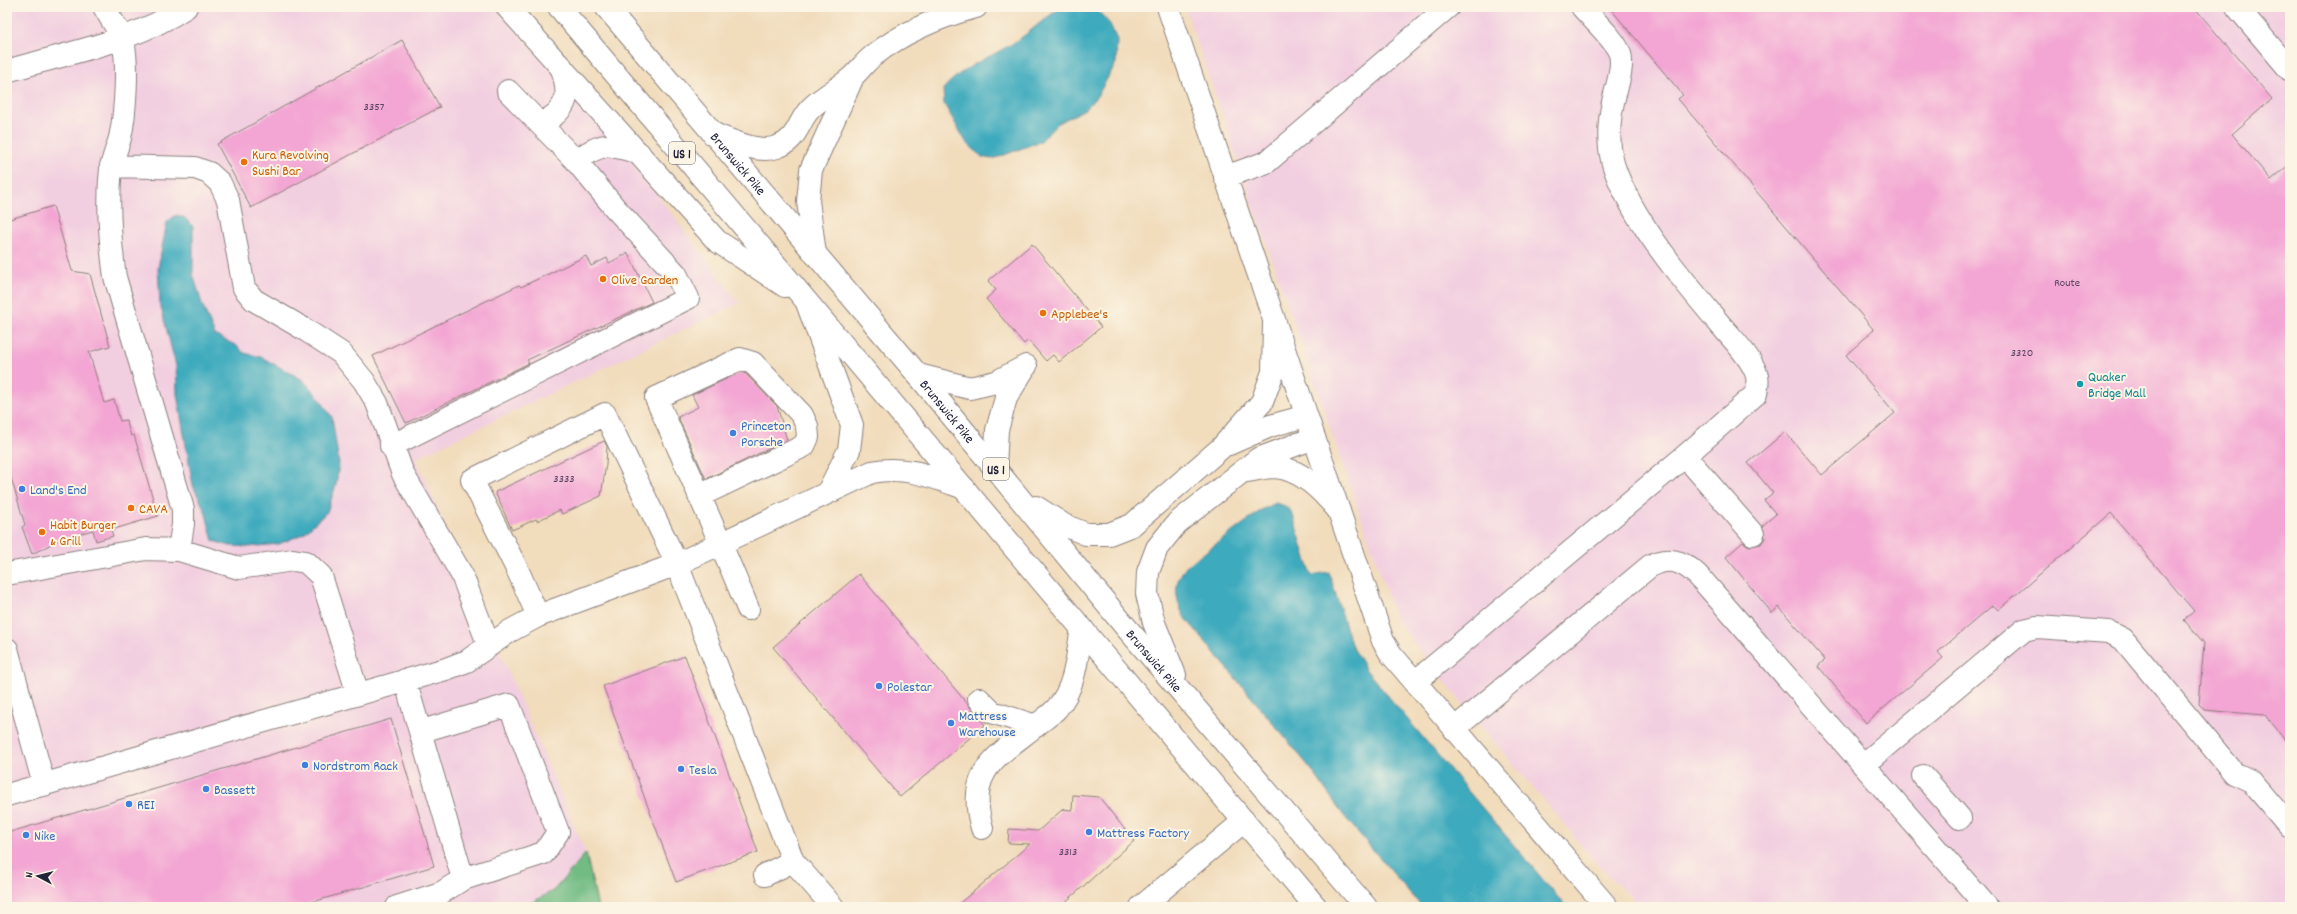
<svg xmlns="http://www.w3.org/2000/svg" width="2297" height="914" font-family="Dekko,sans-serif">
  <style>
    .built { fill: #f2cfe0 }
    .forest { fill: #72bc84; stroke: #4a6f60 }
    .water { fill: #3eaabd; stroke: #30667c }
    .building { fill: #f3a5d3 }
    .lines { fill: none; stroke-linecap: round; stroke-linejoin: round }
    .minor-casing { stroke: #8a7f7c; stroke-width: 24 }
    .highway-casing { stroke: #8a7f7c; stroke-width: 24 }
    .minor { stroke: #fff; stroke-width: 22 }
    .highway { stroke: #fff; stroke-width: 22 }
    .food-dot { fill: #e8710a; stroke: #fcf5e5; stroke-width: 1.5 }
    .culture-dot { fill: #0f9aa8; stroke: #fcf5e5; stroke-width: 1.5 }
    .shop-dot { fill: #3f7fe0; stroke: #fcf5e5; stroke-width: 1.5 }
    .labels { text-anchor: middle; stroke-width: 4; stroke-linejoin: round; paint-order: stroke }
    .number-label { font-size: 12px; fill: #564361 }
    .shield { fill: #fcf5e5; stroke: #63616e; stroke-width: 1 }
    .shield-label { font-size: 13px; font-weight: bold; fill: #22223b }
    .food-label { font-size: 14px; fill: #c56008; stroke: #fcf5e5; text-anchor: start }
    .street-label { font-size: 14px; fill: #22223b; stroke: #fcf5e5 }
    .culture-label { font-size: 14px; fill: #0d838f; stroke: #fcf5e5; text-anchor: start }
    .shop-label { font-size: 14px; fill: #366cbe; stroke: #fcf5e5; text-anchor: start }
  </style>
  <rect width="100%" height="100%" fill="#fcf5e5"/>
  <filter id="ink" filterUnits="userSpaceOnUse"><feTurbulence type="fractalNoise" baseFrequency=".025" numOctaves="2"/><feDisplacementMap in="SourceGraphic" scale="8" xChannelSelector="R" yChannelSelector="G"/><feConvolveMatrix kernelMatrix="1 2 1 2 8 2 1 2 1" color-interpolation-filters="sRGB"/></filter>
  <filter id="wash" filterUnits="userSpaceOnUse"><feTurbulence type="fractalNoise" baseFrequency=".012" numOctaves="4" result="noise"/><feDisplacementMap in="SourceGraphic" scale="16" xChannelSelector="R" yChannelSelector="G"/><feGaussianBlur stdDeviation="0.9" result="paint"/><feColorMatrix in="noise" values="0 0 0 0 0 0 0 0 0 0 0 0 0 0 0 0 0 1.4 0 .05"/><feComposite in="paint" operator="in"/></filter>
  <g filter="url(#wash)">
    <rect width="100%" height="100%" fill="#f1dcbc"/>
    <!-- built -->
    <path class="built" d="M7,7H495L620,146L739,303L416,458L586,853L554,890L524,907H7Z
      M1185,7H2290V907H1642L1601,868L1489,736L1412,641L1396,619Z"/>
    <!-- forest -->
    <path class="forest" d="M586,853L598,907H524L554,890Z"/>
    <!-- water -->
    <path class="water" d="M1064,7H1093L1098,11L1110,24L1117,40L1116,63L1098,95L1085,109L1057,124L1041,141L999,157L991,159L982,157L966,142L944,104L943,89C961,68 988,58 1012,44C1030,33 1045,16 1064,7Z
      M176,215L185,218L193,226V274L202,304L215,335L237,346L244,353L261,357L303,380L319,398L332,417L339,463L336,485L327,512L303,534L279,544L248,547L230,546L213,541L205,511L193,486L177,394L176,366L160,304L158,268L167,222Z
      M1276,503L1285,506L1292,512L1311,575L1329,572L1351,644L1366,670L1566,907H1422L1344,816L1311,769L1183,615C1175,596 1172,582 1188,565L1263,509Z"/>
    <g id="blocks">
      <!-- building -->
      <path class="building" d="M1609,7H2194L2272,99L2232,134L2271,180L2290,164V745L2265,715L2204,710L2199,704L2204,643L2184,620L2194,611L2111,513L1998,610L1993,605L1938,652L1943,658L1866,723L1818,666L1825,660L1779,607L1772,613L1726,557L1743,542L1749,546L1761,544L1765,538L1762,526L1776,514L1764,500L1773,493L1748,463L1785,432L1822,475L1895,413L1846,355L1874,330L1678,99L1683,95Z
        M402,40L440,107L251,208L217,144Z
        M53,206L72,271L90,274L110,346L89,352L104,403L114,400L120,421L126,420L131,436L134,435L158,516L111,530L113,536L96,541L93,530L61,539L32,554L22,527L25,525L7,464V220Z
        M1032,244L1101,327L1059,362L1053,355L1046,361L1028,340L1024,344L986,299L996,290L988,281Z
        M628,253L652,302L527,360L529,363L406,423L373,356L519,285L521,287L586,256L591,266L607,258L609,263Z
        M741,372L746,374L777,406L787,440L706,479L678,417L698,407L692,395Z
        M604,441L607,446L606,464L601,496L562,514L560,510L537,521L536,519L512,530L495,492Z
        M859,574L985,725L900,797L773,647Z
        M685,656L758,852L676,882L603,686Z
        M391,719L434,866L296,907H7V833Z
        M1073,795L1099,797L1134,841L1060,907H955L1030,844L1008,843L1009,829L1038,831L1063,809L1072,810Z"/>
    </g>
  </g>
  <g filter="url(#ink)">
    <use href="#blocks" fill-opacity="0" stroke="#8a7f7c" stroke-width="1"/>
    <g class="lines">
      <defs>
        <path id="minor" d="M104,7C109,16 116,26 121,36C130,56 125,116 120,138C117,148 113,158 111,168C107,204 110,241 115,277L183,509V524L179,550
          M1168,7L1383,641L1391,654L1607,907
          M2237,7L2290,70
          M7,71C66,53 134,42 186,7
          M541,124C569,109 571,95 561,66
          M713,134C731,140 757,154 777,147C799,140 798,119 812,107C824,96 839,88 851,78C859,71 865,62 873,56C903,32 939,17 976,7
          M576,161C603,141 608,144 639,153
          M111,166L195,168L209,173L220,183L228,200L244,288L254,300L304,329L341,353L364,381L377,403L403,474L462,575L489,646
          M1225,177L1267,162L1448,7
          M815,254L808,201L811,170L852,79
          M807,303L852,425L849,450L828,492
          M918,375L970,388L996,382L1026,366
          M391,446L688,298L676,274L615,208L576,161L508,91
          M1685,456L1753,534
          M995,467L997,430L1006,398L1025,367
          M699,496L804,446L808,437L807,426L802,415L753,363L740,359L656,398C687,468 719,537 748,609
          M7,574L146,549L179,550L239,568L293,560L306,562L321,576L358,694
          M538,616L518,571L472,480L605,414L677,564L793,861L765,875
          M7,649L44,785
          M405,680L463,879
          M1415,682L1685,456L1756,394C1757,386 1759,380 1756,373C1751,357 1729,335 1718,322C1689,287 1660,253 1636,213C1613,173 1603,149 1613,102C1616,88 1624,68 1620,54C1615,39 1593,20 1582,7
          M979,699L992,712L1036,726
          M1454,729L1650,566C1672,554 1688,564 1703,581L1987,907
          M1863,765L2024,630L2037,627L2109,632L2123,639L2234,773L2251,781L2290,827
          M1923,776L1960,818
          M7,795L446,669L467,661L510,631L538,616L677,564L872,472C905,465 933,477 964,488
          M982,828C965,770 998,756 1038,724C1044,719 1052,714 1057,708C1076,687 1077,655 1082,628
          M793,861L833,907
          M397,907L441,893L463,879L544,853L558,832L509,705L422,731
          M1141,907L1244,821"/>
        <g id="highway">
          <path d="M507,7L717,241L785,286"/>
          <path d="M559,7L1316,907"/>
          <path id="s1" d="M606,7L918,375L1124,625L1366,907"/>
          <path d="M1229,444L1270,426L1306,416"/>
          <path d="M1246,471C1255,470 1265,467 1274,467C1301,468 1323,492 1339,511"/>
          <path d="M1036,507L1064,525L1086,534H1109L1132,525L1221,448L1262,402L1273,372L1274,324"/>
          <path d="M1175,675L1154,623L1147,594L1148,572L1157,548L1177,523L1258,459L1314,438"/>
        </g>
      </defs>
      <!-- minor casing -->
      <use href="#minor" class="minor-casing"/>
      <!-- highway casing -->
      <use href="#highway" class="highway-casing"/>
      <!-- minor -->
      <use href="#minor" class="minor"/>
      <!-- highway -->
      <use href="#highway" class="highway"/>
    </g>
  </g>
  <!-- markers -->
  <g class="food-dot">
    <circle cx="244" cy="162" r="4"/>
    <circle cx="603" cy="279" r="4"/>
    <circle cx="1043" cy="313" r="4"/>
    <circle cx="131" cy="508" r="4"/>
    <circle cx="42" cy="532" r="4"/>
  </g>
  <circle class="culture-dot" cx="2080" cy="384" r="4"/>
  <g class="shop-dot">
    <circle cx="733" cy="433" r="4"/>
    <circle cx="22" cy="489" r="4"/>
    <circle cx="879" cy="686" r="4"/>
    <circle cx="951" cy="723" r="4"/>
    <circle cx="305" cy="765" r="4"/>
    <circle cx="681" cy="769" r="4"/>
    <circle cx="206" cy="789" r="4"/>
    <circle cx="129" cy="804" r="4"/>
    <circle cx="1089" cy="832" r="4"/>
    <circle cx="26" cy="835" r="4"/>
  </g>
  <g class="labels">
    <!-- number labels -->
    <g class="number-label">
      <text x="374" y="110">3357</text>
      <text x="2067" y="286">Route</text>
      <text x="2022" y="356">3320</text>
      <text x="564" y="482">3333</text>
      <text x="1068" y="855">3313</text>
    </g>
    <!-- shield labels -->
    <g class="shield">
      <rect x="669" y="142" width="26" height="22" rx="3"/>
      <rect x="983" y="458" width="26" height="22" rx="3"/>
    </g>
    <g class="shield-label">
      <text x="682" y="158">US 1</text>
      <text x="996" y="474">US 1</text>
    </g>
    <!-- food labels -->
    <g class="food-label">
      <text x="252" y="159">Kura Revolving<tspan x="252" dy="16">Sushi Bar</tspan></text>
      <text x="611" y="284">Olive Garden</text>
      <text x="1051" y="318">Applebee's</text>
      <text x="139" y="513">CAVA</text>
      <text x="50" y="529">Habit Burger<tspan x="50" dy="16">&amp; Grill</tspan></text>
    </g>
    <!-- street labels -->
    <g class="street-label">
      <text dy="5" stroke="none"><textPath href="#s1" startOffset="205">Brunswick Pike</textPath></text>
      <text dy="5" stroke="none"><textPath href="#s1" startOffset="529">Brunswick Pike</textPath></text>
      <text dy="5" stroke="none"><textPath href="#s1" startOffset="853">Brunswick Pike</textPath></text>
    </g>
    <!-- culture labels -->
    <g class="culture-label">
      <text x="2088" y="381">Quaker<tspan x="2088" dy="16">Bridge Mall</tspan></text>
    </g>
    <!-- shop labels -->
    <g class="shop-label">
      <text x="741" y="430">Princeton<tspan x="741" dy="16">Porsche</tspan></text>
      <text x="30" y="494">Land's End</text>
      <text x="887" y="691">Polestar</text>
      <text x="959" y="720">Mattress<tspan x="959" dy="16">Warehouse</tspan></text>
      <text x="313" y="770">Nordstrom Rack</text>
      <text x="689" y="774">Tesla</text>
      <text x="214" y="794">Bassett</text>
      <text x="137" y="809">REI</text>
      <text x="1097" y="837">Mattress Factory</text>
      <text x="34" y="840">Nike</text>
    </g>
  </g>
  <!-- margin -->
  <rect width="2297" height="914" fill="none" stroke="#fcf5e5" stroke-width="24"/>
  <!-- north arrow -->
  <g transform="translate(38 876) rotate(277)" stroke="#fcf5e5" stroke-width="3" paint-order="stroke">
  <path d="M0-3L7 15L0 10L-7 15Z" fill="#22223b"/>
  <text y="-6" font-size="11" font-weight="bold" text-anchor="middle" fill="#22223b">N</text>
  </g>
</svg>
